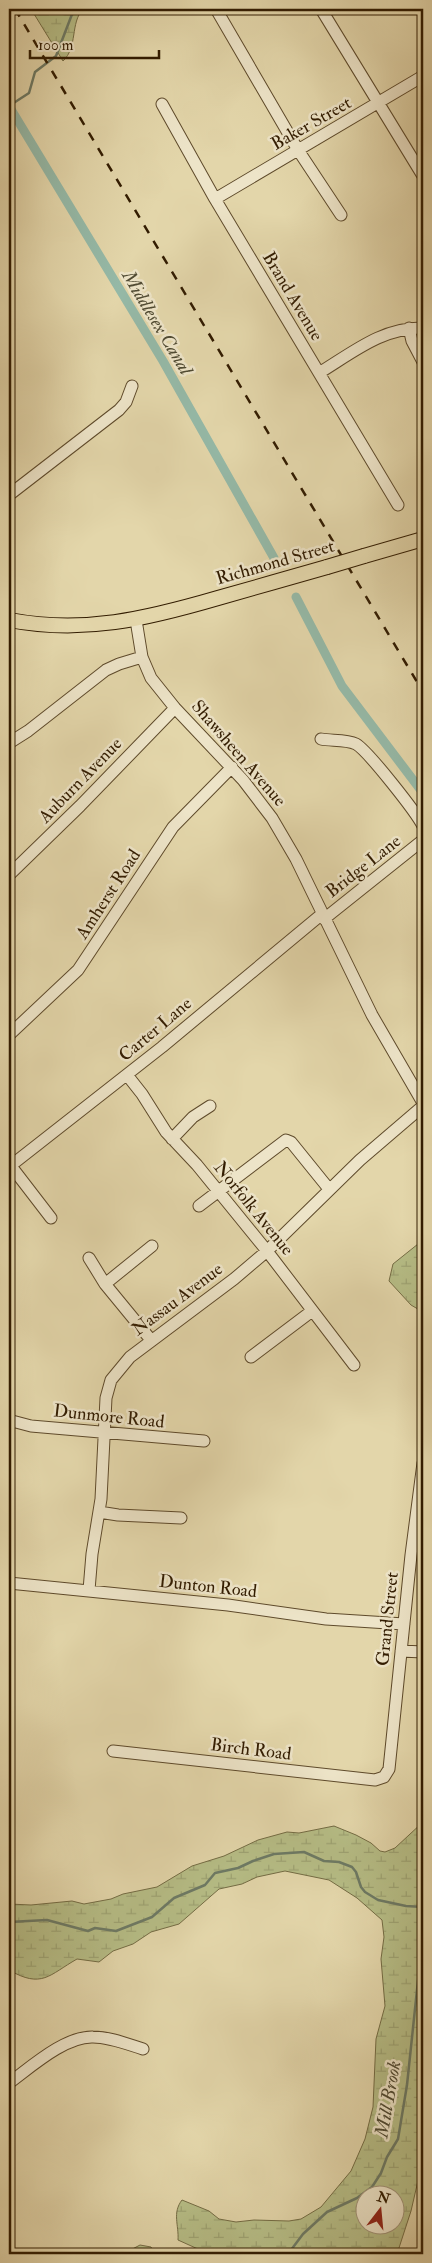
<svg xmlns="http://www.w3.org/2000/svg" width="432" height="2263" font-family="'IM FELL Double Pica',serif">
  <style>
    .wetland { fill: url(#wetland-marsh); stroke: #746c44; fill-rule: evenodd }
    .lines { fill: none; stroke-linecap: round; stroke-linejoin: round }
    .stream { stroke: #6d7a65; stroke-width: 2.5 }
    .canal { stroke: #95b9a7; stroke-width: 9 }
    .minor-casing { stroke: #5e4a2b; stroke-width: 13 }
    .major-casing { stroke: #321c01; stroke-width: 16 }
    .minor { stroke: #ede4c8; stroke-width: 11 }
    .major { stroke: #e3d6aa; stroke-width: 14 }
    .rail { stroke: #321c01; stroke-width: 2.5; stroke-dasharray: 9 9; stroke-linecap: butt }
    .major-bridge-casing { stroke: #321c01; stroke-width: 16; stroke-linecap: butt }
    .major-bridge { stroke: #e3d6aa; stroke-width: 14 }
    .labels { text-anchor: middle; stroke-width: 5; stroke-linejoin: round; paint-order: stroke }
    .street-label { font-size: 18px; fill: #321c01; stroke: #ede4c8 }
    .water-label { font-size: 19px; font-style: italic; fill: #504b33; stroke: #ede4c8 }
  </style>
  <defs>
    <pattern id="wetland-marsh" width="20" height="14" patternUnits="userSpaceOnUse" patternTransform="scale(1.25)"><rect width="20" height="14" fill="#b6bd86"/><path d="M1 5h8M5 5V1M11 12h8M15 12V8" fill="none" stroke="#9da272"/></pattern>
  </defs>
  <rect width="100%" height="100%" fill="#e3d6aa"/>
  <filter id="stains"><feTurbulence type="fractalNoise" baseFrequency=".004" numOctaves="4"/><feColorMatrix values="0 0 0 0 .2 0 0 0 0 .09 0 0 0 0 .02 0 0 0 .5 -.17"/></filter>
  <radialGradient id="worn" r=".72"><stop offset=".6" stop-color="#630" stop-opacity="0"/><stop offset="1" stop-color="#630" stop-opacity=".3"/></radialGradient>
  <!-- wetland -->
  <path class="wetland" d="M31,9H83C70,23 78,47 63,61Z
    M423,1240V1312L411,1305L389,1281L393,1264Z
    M423,1822V2159L411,2211L397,2254H209L178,2240C179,2225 172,2213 182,2200L209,2211L219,2219L236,2222L254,2220L289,2221L301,2219L321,2207L351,2171L365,2139L373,2107L376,2039L385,2006L381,1959L384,1937L382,1920L357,1898L329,1880L285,1871L257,1877L242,1884L219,1889L179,1924L151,1932L133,1944L113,1951L99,1962L77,1959C49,1975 42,1989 9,1970V1904L31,1905L72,1901L84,1904L111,1899L123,1894L157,1887L192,1866L224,1856L258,1840L287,1832L299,1833L334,1826L356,1835L371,1843L380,1851L385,1852L395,1848ZM364,2196H394V2226H364Z
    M140,2245L151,2247L155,2254H123Z"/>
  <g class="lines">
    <!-- stream -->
    <path class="stream" d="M9,106L29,93L35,72L56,56L74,9
      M9,1922L47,1920L88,1931L95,1928L116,1931L152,1917L174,1898L205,1885L215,1873L238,1868L253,1861L274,1854L304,1852L324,1861L339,1862L352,1867L356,1872L361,1887L365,1892L378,1900L406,1906L423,1907
      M288,2254L303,2234L327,2212L357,2198L372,2187L381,2173L387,2157L398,2139L407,2085L423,1933"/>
    <!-- canal -->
    <path class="canal" d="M9,106L163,361L274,558
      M296,597L342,686L423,793"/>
    <defs>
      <path id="minor" d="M216,9L298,150L341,215
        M321,9L423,176
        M162,104L215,199L398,505
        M215,199L423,76
        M409,328L412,341L423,362
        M319,373C352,353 383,327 423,328
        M9,495L119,410L126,402L132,386
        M136,620L142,657L151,678L175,708L243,780L272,818L296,859L372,1015L423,1103
        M321,739C331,741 346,739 356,744C368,751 416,812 423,826
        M9,743L28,731L106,670L119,664L142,657
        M9,875L80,806L175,708
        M324,919L423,840
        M9,1035L78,970L173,827L232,767
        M127,1075L142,1094L166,1132L197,1165L267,1251L354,1365
        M172,1139L193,1117L210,1106
        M11,1166L51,1218
        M9,1167L162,1047L322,914
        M199,1206L286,1140L291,1142L329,1189
        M89,1258L105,1284L151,1340
        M105,1284L152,1246
        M251,1357L312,1311
        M12,1421L31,1426L204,1441
        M99,1512L118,1515L181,1518
        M9,1583L228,1605L326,1619L404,1624
        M89,1590L92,1554L101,1499L106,1398L111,1380L130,1357L234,1279L267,1251L360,1160L423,1106
        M401,1651L423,1652
        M113,1751L375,1780L384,1777L389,1769L411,1555L423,1463
        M9,2083C31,2067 65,2036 93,2037C110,2037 127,2044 143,2049"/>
      <path id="major" d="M364,556L423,539
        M9,620C84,634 146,619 218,598C254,588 291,577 327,567"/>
    </defs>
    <!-- minor casing -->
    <use href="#minor" class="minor-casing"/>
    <!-- major casing -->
    <use href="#major" class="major-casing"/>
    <!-- minor -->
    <use href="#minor" class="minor"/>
    <!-- major -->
    <use href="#major" class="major"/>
    <!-- rail -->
    <path class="rail" d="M15,9L423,692"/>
    <defs>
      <path id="major-bridge" d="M327,567L364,556"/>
    </defs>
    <!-- major-bridge casing -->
    <use href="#major-bridge" class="major-bridge-casing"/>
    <!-- major-bridge -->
    <use href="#major-bridge" class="major-bridge"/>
  </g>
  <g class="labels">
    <!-- street labels -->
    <g class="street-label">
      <text transform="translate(311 123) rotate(-30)" y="6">Baker Street</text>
      <text transform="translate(293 296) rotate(59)" y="6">Brand Avenue</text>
      <text transform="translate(275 562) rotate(-16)" y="6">Richmond Street</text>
      <text transform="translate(239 753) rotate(49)" y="6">Shawsheen Avenue</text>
      <text transform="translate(80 780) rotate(-46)" y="6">Auburn Avenue</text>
      <text transform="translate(363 866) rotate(-38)" y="6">Bridge Lane</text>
      <text transform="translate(108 894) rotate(-57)" y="6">Amherst Road</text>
      <text transform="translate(155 1029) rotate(-40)" y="6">Carter Lane</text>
      <text transform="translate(254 1208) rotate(51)" y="6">Norfolk Avenue</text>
      <text transform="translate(177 1299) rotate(-37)" y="6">Nassau Avenue</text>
      <text transform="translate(109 1416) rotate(6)" y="6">Dunmore Road</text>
      <text transform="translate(208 1586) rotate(6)" y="6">Dunton Road</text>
      <text transform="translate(387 1619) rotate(-84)" y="6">Grand Street</text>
      <text transform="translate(251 1749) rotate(7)" y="6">Birch Road</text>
    </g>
    <!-- water labels -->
    <g class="water-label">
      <text transform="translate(158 322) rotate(59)" y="7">Middlesex Canal</text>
      <text transform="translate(387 2099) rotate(-80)" y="7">Mill Brook</text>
    </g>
  </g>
  <!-- margin -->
  <rect width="432" height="2263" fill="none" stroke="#e3d6aa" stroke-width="30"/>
  <rect x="10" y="10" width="412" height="2243" fill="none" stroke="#321c01" stroke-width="2.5"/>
  <rect x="15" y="15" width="402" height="2233" fill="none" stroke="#321c01"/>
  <!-- north arrow -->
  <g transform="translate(380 2210) rotate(16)"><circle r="24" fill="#ede4c8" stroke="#a29478"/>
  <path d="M0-4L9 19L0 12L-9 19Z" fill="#8f2418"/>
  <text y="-8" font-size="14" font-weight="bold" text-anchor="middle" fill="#321c01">N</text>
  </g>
  <!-- scale -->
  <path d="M30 50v8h129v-8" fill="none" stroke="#321c01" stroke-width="2.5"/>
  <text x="38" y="50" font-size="15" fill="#321c01" stroke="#ede4c8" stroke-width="4" paint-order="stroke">100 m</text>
  <rect width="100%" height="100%" filter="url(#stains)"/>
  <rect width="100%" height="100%" fill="url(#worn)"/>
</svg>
